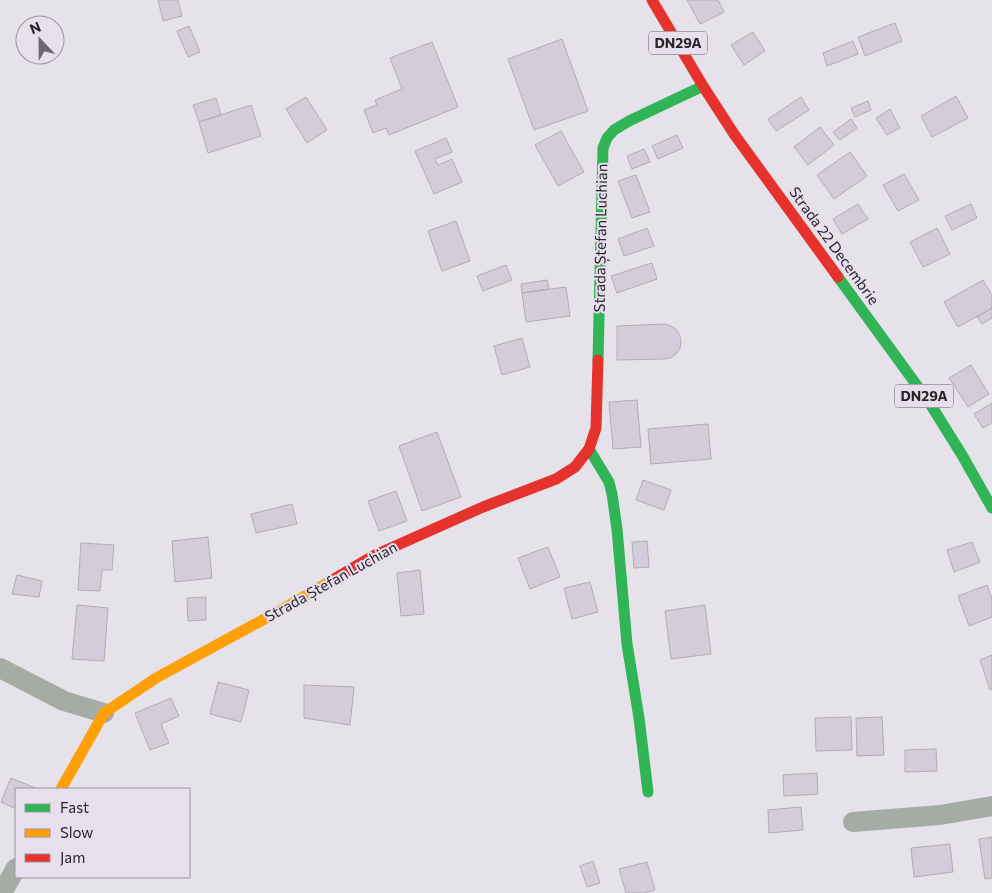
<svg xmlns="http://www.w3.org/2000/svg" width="992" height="893" font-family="Commissioner,sans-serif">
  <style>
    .building { fill: #d4ccdb; stroke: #b0adb2 }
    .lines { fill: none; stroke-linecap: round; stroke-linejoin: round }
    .street { stroke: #a5aba5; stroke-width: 20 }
    .fast { stroke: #30b455; stroke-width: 11 }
    .slow { stroke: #ff9f0a; stroke-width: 11 }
    .jam { stroke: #e5322d; stroke-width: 11 }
    .labels { text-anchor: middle; stroke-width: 4; stroke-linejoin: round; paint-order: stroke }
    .shield { fill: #e7dfed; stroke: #615d64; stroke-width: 1 }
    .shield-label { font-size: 14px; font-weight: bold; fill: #272529 }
    .street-label { font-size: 15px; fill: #272529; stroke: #e7dfed }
  </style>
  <rect width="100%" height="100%" fill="#e6e2ea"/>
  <!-- building -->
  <path class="building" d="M158,0H178L182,16L163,21Z
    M687,0H718L724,12L700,24Z
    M895,23L902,41L865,56L858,37Z
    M189,26L200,52L188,57L177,31Z
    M753,32L765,51L744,65L731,45Z
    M562,39L588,111L534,130L508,59Z
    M853,41L858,54L827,66L823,53Z
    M432,42L458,107L389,135L386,128L373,133L364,110L377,105L375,100L402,89L390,58Z
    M956,96L968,118L932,137L921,116Z
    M306,97L327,130L307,143L286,109Z
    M801,97L809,110L776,131L768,119Z
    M216,98L221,115L199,122L193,105Z
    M868,101L871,110L855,117L851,108Z
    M251,105L261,136L208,153L199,122Z
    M890,109L900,128L887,135L876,118Z
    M851,119L857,128L840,140L833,132Z
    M820,127L834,145L808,165L794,147Z
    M561,131L584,172L558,186L535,145Z
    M677,135L683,148L658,159L652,146Z
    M446,138L452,152L435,159L438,165L452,159L462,182L434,194L415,151Z
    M644,149L650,162L632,169L627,156Z
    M850,152L867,176L834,199L817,175Z
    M904,174L919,200L898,211L883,185Z
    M636,175L650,212L632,218L618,181Z
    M858,204L868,219L842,234L833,219Z
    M971,204L977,218L952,230L945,216Z
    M456,221L470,261L442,271L428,231Z
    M647,228L654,246L624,256L618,239Z
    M937,228L950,254L923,267L910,242Z
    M652,263L657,279L617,293L611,276Z
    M506,265L512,280L483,291L477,276Z
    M547,280L549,289L522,293L521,284Z
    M983,280L992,295V308L958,327L944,302Z
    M566,287L570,316L526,322L522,293Z
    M992,308V318L982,324L977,317Z
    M665,324L671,326L677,330L680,336L681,343L680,349L675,355L670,358L664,359L617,360V326Z
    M522,338L530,367L502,375L494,346Z
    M971,365L989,394L968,407L949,378Z
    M637,400L641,447L613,449L609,402Z
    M992,403V423L983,428L974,414Z
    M708,424L711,459L651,464L648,429Z
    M437,432L461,497L422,511L399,446Z
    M643,480L671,490L664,510L636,500Z
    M396,491L407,521L379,531L368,501Z
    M292,504L297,524L256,533L251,514Z
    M208,537L212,578L175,582L172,541Z
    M647,541L649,567L634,568L632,542Z
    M972,542L980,562L954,572L947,550Z
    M81,543L114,545L112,570H102L100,591L78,590Z
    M548,547L560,577L530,589L518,558Z
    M420,570L424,614L401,616L397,573Z
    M17,575L42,581L39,597L12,594Z
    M590,582L598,612L572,619L564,588Z
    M987,585L992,599V617L969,626L958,596Z
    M206,597V620L188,621L187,598Z
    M77,605L108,608L104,661L72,659Z
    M705,605L711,654L671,659L665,611Z
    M992,655V689L990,690L980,660Z
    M218,682L249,690L241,722L210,714Z
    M304,685L354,687L350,725L304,718Z
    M171,698L179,716L161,724L169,743L150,750L135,713Z
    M851,717L852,750L816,751L815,718Z
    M882,717L884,755L857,756L856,718Z
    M936,749L937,771L905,772V750Z
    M817,773L818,794L784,796L783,775Z
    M11,778L38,789H16V809L1,802Z
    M801,807L803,830L769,833L768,810Z
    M992,837V878L985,879L979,839Z
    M950,844L953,872L914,877L911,848Z
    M593,861L600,883L587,887L580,866Z
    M647,862L655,890L644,893H626L619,869Z"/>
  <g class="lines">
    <!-- street -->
    <path class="street" d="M0,668L64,701L104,713
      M853,822L940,815L992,806
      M2,893L16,868"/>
    <!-- fast -->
    <path class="fast" d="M838,277L929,402L962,455L992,508
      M598,360L603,148L607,138L614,130L629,121L703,86
      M589,449L609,482L612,494L617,529L627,644L639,718L648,792"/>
    <!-- slow -->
    <path class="slow" d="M61,789L104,713L156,678L281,610L334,579"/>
    <!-- jam -->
    <path class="jam" d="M652,0L703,86L734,134L838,277
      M334,579L373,556L483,507L556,479L575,467L589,449L596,428L598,360"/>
  </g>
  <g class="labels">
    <!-- shield labels -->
    <g class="shield">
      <rect x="649" y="31.5" width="58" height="23" rx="4"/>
      <rect x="895" y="384.5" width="58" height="23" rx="4"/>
    </g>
    <g class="shield-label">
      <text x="678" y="48">DN29A</text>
      <text x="924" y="401">DN29A</text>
    </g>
    <!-- street labels -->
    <g class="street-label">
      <text transform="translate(601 238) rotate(-89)" y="5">Strada Ștefan Luchian</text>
      <text transform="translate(834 246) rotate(54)" y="5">Strada 22 Decembrie</text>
      <text transform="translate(331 582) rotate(-29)" y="5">Strada Ștefan Luchian</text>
    </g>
  </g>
  <!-- legend -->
  <rect x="15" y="788" width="175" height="90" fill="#e7dfed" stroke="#9a959f"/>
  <rect x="25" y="804" width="25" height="8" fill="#30b455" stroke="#9a959f"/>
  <text x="60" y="813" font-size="15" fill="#272529">Fast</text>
  <rect x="25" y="829" width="25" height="8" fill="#ff9f0a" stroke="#9a959f"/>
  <text x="60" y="838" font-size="15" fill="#272529">Slow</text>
  <rect x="25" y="854" width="25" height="8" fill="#e5322d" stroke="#9a959f"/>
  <text x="60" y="863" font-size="15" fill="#272529">Jam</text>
  <!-- north arrow -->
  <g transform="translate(40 40) rotate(338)"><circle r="24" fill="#e7dfed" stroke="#9a959f"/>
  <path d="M0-4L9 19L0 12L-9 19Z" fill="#6a676d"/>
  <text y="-8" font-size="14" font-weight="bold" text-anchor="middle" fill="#272529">N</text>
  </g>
</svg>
